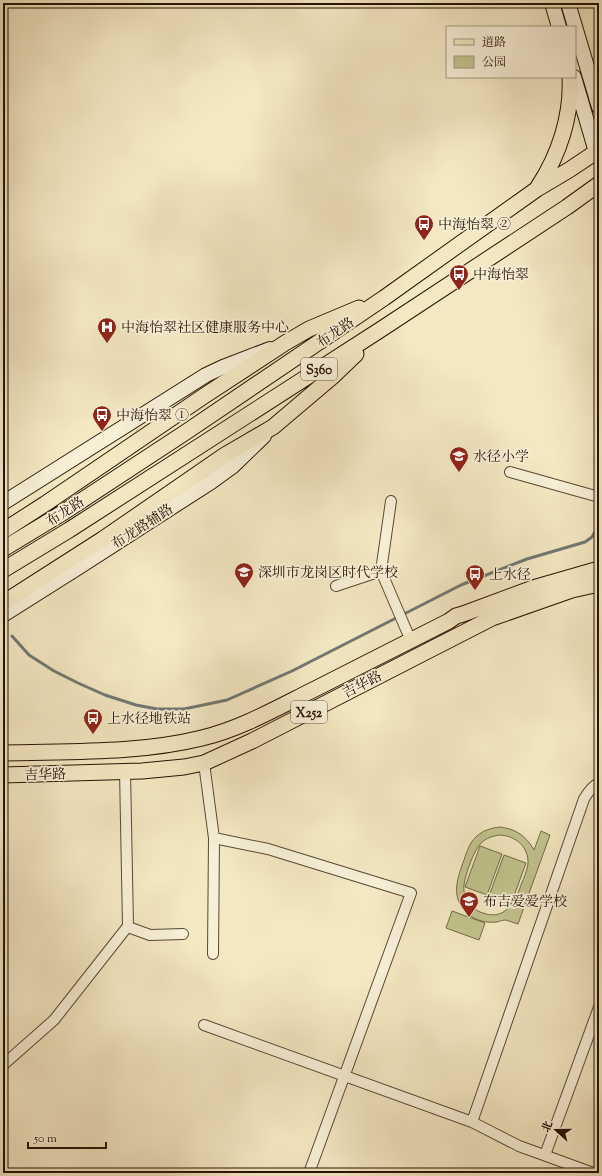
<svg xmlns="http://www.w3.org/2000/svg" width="602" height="1176" font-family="'Sorts Mill Goudy','Noto Serif SC',serif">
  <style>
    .green { fill: #c2c48e; stroke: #746a49; fill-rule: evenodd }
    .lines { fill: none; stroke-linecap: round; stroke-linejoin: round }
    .stream { stroke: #707874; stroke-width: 3 }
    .street-casing { stroke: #5a4734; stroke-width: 12 }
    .secondary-casing { stroke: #271104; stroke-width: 16 }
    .primary-casing { stroke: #271104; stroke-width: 17 }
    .street { stroke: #f7f0d7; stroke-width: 10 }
    .secondary { stroke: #f7f0d7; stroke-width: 14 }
    .primary { stroke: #f3e8c2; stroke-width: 15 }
    .labels { text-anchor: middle; stroke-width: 3.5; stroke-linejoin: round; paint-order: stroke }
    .shield { fill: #f7f0d7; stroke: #655443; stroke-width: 1 }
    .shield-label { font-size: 13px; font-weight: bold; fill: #271104 }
    .poi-label { font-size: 14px; fill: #271104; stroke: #f7f0d7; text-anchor: start }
    .street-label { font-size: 14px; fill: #271104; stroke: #f7f0d7 }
  </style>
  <rect width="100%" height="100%" fill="#f3e8c2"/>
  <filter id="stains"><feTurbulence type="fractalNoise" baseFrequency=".005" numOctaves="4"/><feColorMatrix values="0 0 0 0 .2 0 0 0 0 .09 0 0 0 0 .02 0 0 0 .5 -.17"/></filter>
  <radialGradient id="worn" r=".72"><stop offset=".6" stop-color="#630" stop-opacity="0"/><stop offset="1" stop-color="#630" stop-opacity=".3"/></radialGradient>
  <!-- green -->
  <path class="green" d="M500,827C516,829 526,836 534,850L541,831L550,835L518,924C514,923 510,921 506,920C503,920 500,921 497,922C487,923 476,921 468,914C450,898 457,879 464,860C467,851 470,842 477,836C484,830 491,828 500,827ZM500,835C516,836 529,847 528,864C527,871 524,878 521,885C515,902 505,921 483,913C476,911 470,906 467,900C465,895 463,890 464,885C465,875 474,850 481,843C486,838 493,836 500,835Z
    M480,846L502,854L487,895L465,887Z
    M504,855L526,863L511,904L489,896Z
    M452,911L485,923L479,940L446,928Z"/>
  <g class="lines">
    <!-- stream -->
    <path class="stream" d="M12,636L29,655L54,671L78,683L105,695L136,705L157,709H184L227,700L292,671L461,585L527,559L585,542L592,537L596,530L599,528"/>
    <defs>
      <path id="street" d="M510,472L599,497
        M391,501L381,571L411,641
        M336,586L381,571
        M204,763L214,838L213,954
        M214,838L268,849L411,893L309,1173
        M128,927L150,935L183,934
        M204,1025L472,1122L519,1146L593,1173
        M3,1065L54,1020L128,926L125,771
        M472,1122L584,799C588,792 592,786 599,783
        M545,1155L599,1007"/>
      <path id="secondary" d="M552,3L559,27
        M568,3L599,107
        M574,77L596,152
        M3,503L206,375L223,367L270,349
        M3,615L79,567L211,482L233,466L264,436"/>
      <path id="primary" d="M597,99L599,101
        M538,187C559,155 572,116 570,77
        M3,531L45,504L204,396L285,343L309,329L359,308
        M3,549L64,512L186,432L384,298L537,189L569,170L599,150
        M3,570L69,530L380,330L567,207L599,184
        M3,603L103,539L225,455L273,427L332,377L356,354
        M3,753C69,751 137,754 202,738C240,729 277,708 311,691C357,668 403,644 449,621L456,616L463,614L533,588L599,569
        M3,775L142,771L184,767L204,763L252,741L492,618L572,590L599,584"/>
    </defs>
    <!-- street casing -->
    <use href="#street" class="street-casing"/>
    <!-- secondary casing -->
    <use href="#secondary" class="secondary-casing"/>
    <!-- primary casing -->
    <use href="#primary" class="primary-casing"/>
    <!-- street -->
    <use href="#street" class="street"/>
    <!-- secondary -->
    <use href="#secondary" class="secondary"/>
    <!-- primary -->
    <use href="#primary" class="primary"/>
  </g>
  <!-- icons -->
  <defs>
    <symbol id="bus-pin" viewBox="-11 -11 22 30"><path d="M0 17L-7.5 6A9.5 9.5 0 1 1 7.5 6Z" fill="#8f2418" stroke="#f7f0d7"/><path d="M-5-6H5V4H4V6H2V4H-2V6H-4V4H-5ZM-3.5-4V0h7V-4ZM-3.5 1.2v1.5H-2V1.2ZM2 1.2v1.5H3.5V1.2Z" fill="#fff"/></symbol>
    <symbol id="hospital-pin" viewBox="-11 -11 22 30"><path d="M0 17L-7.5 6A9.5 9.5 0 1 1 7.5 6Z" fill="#8f2418" stroke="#f7f0d7"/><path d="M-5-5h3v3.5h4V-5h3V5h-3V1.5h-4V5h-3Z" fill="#fff"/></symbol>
    <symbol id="school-pin" viewBox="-11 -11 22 30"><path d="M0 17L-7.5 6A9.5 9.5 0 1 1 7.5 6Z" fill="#8f2418" stroke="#f7f0d7"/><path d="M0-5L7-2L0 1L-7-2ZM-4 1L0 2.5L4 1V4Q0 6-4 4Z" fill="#fff"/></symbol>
  </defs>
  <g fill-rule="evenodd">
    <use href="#bus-pin" x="413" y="213" width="22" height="30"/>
    <use href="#bus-pin" x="448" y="263" width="22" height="30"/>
    <use href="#hospital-pin" x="96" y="316" width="22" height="30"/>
    <use href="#bus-pin" x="91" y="404" width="22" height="30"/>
    <use href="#school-pin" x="448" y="445" width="22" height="30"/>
    <use href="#school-pin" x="233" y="561" width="22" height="30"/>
    <use href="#bus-pin" x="464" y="563" width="22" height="30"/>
    <use href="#bus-pin" x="82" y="707" width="22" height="30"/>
    <use href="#school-pin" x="458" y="890" width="22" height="30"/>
  </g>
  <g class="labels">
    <!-- shield labels -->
    <g class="shield">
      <rect x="301" y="358" width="36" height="22" rx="3"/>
      <rect x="291" y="701" width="36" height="22" rx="3"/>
    </g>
    <g class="shield-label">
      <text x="319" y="374">S360</text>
      <text x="309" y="717">X252</text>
    </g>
    <!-- poi labels -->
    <g class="poi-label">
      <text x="438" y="229">中海怡翠 ②</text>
      <text x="473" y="279">中海怡翠</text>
      <text x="121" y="332">中海怡翠社区健康服务中心</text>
      <text x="116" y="420">中海怡翠 ①</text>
      <text x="473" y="461">水径小学</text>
      <text x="258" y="577">深圳市龙岗区时代学校</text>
      <text x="489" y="579">上水径</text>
      <text x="107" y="723">上水径地铁站</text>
      <text x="483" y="906">布吉爱爱学校</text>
    </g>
    <!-- street labels -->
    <g class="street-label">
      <text transform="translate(335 332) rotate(-34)" y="5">布龙路</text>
      <text transform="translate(65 511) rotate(-33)" y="5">布龙路</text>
      <text transform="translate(142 526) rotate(-33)" y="5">布龙路辅路</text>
      <text transform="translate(362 684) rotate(-27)" y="5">吉华路</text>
      <text transform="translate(45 774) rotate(-2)" y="5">吉华路</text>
    </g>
  </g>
  <!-- margin -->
  <rect width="602" height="1176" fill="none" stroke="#f3e8c2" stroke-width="16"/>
  <rect x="4" y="4" width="594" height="1168" fill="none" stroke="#271104" stroke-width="2"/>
  <rect x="8" y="8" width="586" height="1160" fill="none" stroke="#271104"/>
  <!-- legend -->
  <rect x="446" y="26" width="130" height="52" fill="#f7f0d7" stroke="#a49783"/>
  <rect x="454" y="39" width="20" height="6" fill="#f3e8c2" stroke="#a49783"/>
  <text x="482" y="46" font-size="12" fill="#271104">道路</text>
  <rect x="454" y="56" width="20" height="12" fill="#c2c48e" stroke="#a49783"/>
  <text x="482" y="66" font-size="12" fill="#271104">公园</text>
  <!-- north arrow -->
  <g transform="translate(556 1130) rotate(291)" stroke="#f7f0d7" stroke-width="3" paint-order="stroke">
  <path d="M0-3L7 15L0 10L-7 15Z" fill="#271104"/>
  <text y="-6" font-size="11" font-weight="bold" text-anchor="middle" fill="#271104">北</text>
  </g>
  <!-- scale -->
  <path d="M28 1142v6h78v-6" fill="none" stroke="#271104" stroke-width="2"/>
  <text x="34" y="1142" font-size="12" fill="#271104" stroke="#f7f0d7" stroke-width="3" paint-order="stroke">50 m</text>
  <rect width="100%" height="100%" filter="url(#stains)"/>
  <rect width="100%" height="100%" fill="url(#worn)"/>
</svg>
